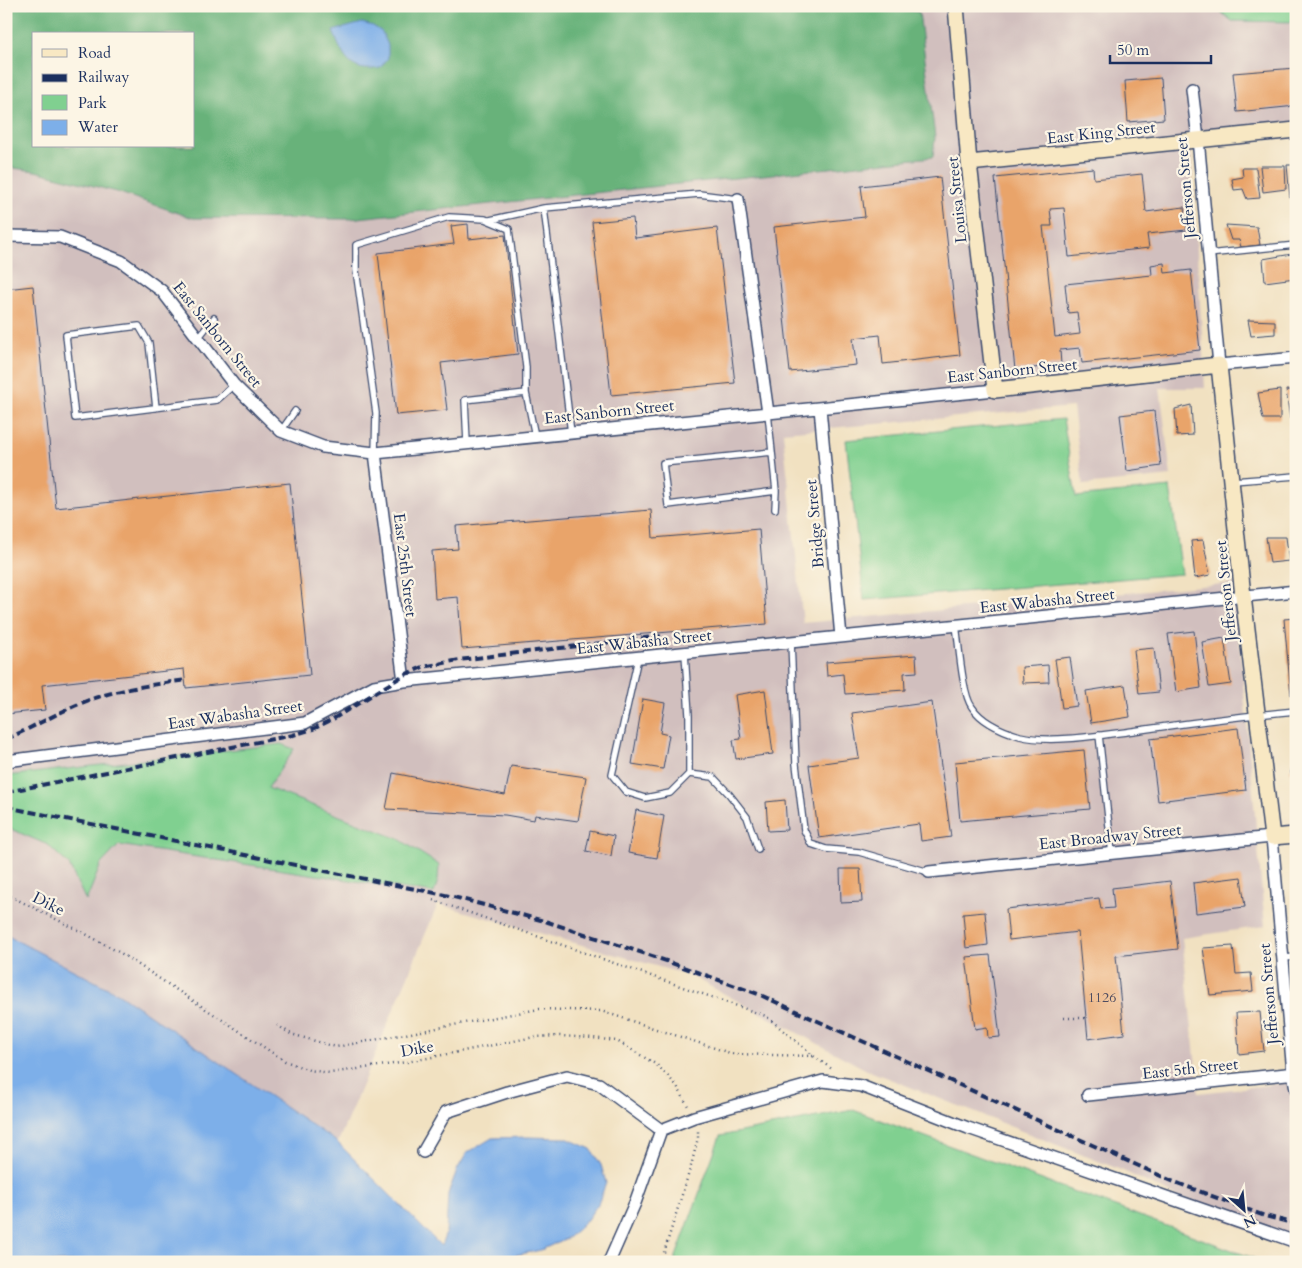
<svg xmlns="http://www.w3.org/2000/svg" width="1302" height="1268" font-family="Cardo,serif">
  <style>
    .industrial { fill: #d1bfbe; fill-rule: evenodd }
    .green { fill: #80d090; stroke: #4e8077 }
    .forest { fill: #68b27a; stroke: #42706c; fill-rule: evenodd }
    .water { fill: #7dafe9; stroke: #4c6fa4 }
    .building { fill: #e9a46b }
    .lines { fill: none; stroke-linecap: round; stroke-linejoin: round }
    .lane-casing { stroke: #3b4a6d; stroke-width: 8 }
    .street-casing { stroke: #3b4a6d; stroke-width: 14 }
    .secondary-casing { stroke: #3b4a6d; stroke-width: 18 }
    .path { stroke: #3b4a6d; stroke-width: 2.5; stroke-dasharray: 1 4; stroke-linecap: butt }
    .lane { stroke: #fff; stroke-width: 5.5 }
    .street { stroke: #fff; stroke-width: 11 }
    .secondary { stroke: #f8e8c3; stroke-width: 15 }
    .rail { stroke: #1b2f5e; stroke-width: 4; stroke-dasharray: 8 4; stroke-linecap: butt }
    .labels { text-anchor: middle; stroke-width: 4.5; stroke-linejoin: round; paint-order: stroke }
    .number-label { font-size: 14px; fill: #4e4c61 }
    .street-label { font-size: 16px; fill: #1b2f5e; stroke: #fcf5e5 }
  </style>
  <rect width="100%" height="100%" fill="#fcf5e5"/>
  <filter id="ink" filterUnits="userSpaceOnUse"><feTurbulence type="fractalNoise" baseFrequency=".02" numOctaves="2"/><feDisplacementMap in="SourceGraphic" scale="10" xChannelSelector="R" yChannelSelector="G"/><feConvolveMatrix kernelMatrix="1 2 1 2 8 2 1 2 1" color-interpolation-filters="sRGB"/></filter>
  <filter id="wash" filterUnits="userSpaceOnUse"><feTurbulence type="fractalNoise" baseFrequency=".0096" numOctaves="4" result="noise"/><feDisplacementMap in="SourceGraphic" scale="20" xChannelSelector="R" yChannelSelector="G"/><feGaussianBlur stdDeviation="1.12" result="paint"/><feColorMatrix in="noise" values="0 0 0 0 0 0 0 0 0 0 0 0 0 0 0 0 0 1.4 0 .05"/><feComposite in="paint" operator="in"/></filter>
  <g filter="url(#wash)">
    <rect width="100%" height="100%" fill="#f1e1c1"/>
    <!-- industrial -->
    <path class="industrial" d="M6,6H1296V121L1190,132L1205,388H1160L1171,476L1083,485L1073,407L783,432L803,623L1234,583L1265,926L1182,938L1199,1093L1296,1082V1253L1121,1170L867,1070L691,976L438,904L338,1142L119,994L6,935ZM34,34H194V146H34Z"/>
    <!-- green -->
    <path class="green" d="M1233,6H1296V22L1232,21L1216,8Z
      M1063,419L1076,497L1170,487L1182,574L864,600L846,440Z
      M281,744L294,749L268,788L399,839L439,865L438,880L434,893L119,845L101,864L86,901L69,865L48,845L6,827V776Z
      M853,1110L1264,1262H674L720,1136Z"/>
    <!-- forest -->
    <path class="forest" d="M6,6H887L919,12L935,137L933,157L349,219L193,218L117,192L35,171L6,167ZM34,34H194V146H34Z"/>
    <!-- water -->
    <path class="water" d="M362,23L373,26L382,32L388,45V58L380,68C349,74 343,56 333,31Z
      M6,935L119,994L337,1142L441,1246L446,1233L448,1194L457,1170L467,1153L492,1138L528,1137L566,1138L591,1149L601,1165L606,1183L598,1204L586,1221L569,1237L541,1250L516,1255L512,1262H6Z"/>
    <g id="blocks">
      <!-- building -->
      <path class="building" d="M1296,68V106L1237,112L1233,73Z
        M1161,78L1164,119L1128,122L1125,81Z
        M1287,165H1296V198H1290Z
        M1260,166H1285L1286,189L1263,192Z
        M1093,168L1094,179L1142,174L1146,212L1184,207L1187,230L1147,234L1149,248L1069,257L1064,208L1050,209L1052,226H1043L1055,337L1080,334L1077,312L1068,313L1065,284L1152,275L1151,265L1164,263L1165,273L1191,270L1200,350L1082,363L1080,348L1060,350L1061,365L1015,370L995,178Z
        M1242,168H1256L1260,198L1247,199L1243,189L1234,190L1232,179L1243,177Z
        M940,177L960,355L883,364L880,335L853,338L856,365L790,372L774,227L865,217L861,186Z
        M633,218L635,238L717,228L735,383L611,395L592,222Z
        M468,224L469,239L505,235L518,354L441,363L447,410L396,415L378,253L454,244L451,226Z
        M1226,225L1257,227L1260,245L1241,247L1239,240H1231Z
        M1292,254L1295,278L1265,282L1263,259Z
        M33,286L56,508L290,483L310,675L186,688L184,669L42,685L45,710L6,714V289Z
        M1248,320L1275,321V334L1251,336Z
        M1280,390V419H1263L1258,393Z
        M1286,390L1296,391V418L1290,419Z
        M1191,405L1193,435L1177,436L1175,409Z
        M1154,411L1161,466L1127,471L1120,415Z
        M651,510L653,538L759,529L767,624L462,649L458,597L435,599L432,551L458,549L456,526Z
        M1266,537H1286L1289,561L1270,563Z
        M1203,540L1210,575L1195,578L1191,541Z
        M1296,618V694L1291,695L1284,619Z
        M1194,631L1201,688L1176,692L1168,634Z
        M1224,638L1231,684L1209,687L1202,642Z
        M1154,648L1159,692L1139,694L1134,650Z
        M916,655L917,672L904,673L905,690L845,694L843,674L827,676L826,662Z
        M1070,657L1077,706L1062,708L1055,659Z
        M1048,665L1049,682L1023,683L1022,667Z
        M1125,685L1130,717L1091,723L1086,691Z
        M765,690L773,754L736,759L733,740L741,739L735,695Z
        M643,699L665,703L660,733L669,735L663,769L632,764Z
        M932,702L951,837L921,841L919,824L819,838L809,765L859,758L852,713Z
        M1238,728L1246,790L1158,801L1150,739Z
        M1084,750L1090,809L960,821L955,762Z
        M511,766L586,777L578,821L535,815L534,820L505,815L386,809L393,773L505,795Z
        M1296,768V794H1295L1290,769Z
        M785,800L787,830L768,831L766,802Z
        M636,810L664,816L657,858L628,853Z
        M590,831L614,836L611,856L586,851Z
        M840,869H860L862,902L841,903Z
        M1241,877L1245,907L1196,913L1193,883Z
        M1170,881L1178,949L1116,956L1124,1034L1088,1039L1078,932L1009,940L1006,909L1099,898L1101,909L1114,908L1112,888Z
        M985,912L988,945L966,948L963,914Z
        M1233,946L1236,974L1251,973L1253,991L1210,995L1203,948Z
        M990,955L1000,1037L988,1038L987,1027L975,1029L966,957Z
        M1260,1012L1264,1051L1239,1054L1236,1013Z"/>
    </g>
  </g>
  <g filter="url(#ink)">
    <use href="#blocks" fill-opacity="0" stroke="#3b4a6d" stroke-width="1"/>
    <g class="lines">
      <defs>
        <path id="lane" d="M544,208L571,433
          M490,220L544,208L699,194L738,199
          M1208,254L1296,245
          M199,337L214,318
          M156,408L149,343L139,326L66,335L75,418L217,400L234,385
          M768,413L776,491L775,509
          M281,431L295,411
          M467,443L465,400L526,393
          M772,452L663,463L668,505L776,491
          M375,453L376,413L356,270V245L449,217L485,219L509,229L526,367V393L535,436
          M1233,481L1296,476
          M956,625C959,644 962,694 972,707C982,722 1003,731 1020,736C1050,744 1102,735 1133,731C1187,723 1241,716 1296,711
          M791,642L796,764L804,830L811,844L826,849L859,852L929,872
          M638,658L612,775L626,792L645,798L670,793L689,774V715L685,653
          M1099,735L1112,854
          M689,774L713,777L729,794L747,817L758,849
          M1283,958L1296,957"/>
        <path id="street" d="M1192,89L1198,139L1219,365L1296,358
          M738,199L768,413
          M6,236L60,237L121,261L162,291L234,385L281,431L323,447L375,453L995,390
          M820,408L841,637
          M375,453L404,681
          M6,761L305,723L374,686L404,681L1296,591
          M929,872L1272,837L1293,1073L1296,1089
          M1088,1095L1296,1073
          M423,1152L446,1112L507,1092L567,1076L599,1084L661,1130
          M609,1262L635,1203L661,1130L694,1117L823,1081L861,1086L968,1128L1296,1242"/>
        <path id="secondary" d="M956,6L969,163L995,390L1219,365L1243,596L1272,837L1296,835
          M969,163L1296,130"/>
      </defs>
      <!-- lane casing -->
      <use href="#lane" class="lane-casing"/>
      <!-- street casing -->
      <use href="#street" class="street-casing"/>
      <!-- secondary casing -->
      <use href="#secondary" class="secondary-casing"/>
      <!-- path -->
      <path class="path" d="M6,894L84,933L122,954L285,1061L309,1070L330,1073L407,1062L534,1037L560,1036L593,1038L617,1041L657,1065L677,1086L689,1108
        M433,900L766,1016L816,1058L832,1069
        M1064,1018H1086
        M277,1025L291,1034L336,1047L539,1009L601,1011L733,1054L813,1056
        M661,1262L691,1166L698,1138V1129"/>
      <!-- lane -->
      <use href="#lane" class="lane"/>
      <!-- street -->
      <use href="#street" class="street"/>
      <!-- secondary -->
      <use href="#secondary" class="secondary"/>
      <!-- rail -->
      <path class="rail" d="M6,739C37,726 66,707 98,697C126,688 157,684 186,680
        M6,792L293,735L313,729L333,719L404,675L423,667L459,660L662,636
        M6,807L450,896L548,922L655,957L758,994L1172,1181L1265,1216L1296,1224"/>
    </g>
  </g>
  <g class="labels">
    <!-- number labels -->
    <g class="number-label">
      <text x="1102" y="1002">1126</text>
    </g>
    <!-- street labels -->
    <g class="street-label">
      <text transform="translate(1101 132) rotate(-6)" y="6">East King Street</text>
      <text transform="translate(1185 188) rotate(-95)" y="6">Jefferson Street</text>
      <text transform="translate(956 200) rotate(-96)" y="6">Louisa Street</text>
      <text transform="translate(218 334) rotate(51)" y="6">East Sanborn Street</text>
      <text transform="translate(1012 370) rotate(-6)" y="6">East Sanborn Street</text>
      <text transform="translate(609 411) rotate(-6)" y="6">East Sanborn Street</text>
      <text transform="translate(814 524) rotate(-95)" y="6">Bridge Street</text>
      <text transform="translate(406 565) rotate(83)" y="6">East 25th Street</text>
      <text transform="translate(1225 591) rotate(-96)" y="6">Jefferson Street</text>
      <text transform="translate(1047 600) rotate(-6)" y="6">East Wabasha Street</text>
      <text transform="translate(644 641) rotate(-6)" y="6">East Wabasha Street</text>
      <text transform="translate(235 714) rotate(-8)" y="6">East Wabasha Street</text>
      <text transform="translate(1110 836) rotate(-6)" y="6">East Broadway Street</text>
      <text transform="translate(49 903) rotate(27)" y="6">Dike</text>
      <text transform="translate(1268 994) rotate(-95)" y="6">Jefferson Street</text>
      <text transform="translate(417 1048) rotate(-10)" y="6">Dike</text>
      <text transform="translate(1190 1068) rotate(-6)" y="6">East 5th Street</text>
    </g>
  </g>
  <!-- margin -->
  <rect width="1302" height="1268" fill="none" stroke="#fcf5e5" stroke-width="25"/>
  <!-- legend -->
  <rect x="32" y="32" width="162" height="115" fill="#fcf5e5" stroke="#a2a6af"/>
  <rect x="42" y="49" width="25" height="8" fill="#f8e8c3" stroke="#a2a6af"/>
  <text x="78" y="58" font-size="15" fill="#1b2f5e">Road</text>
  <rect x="42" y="74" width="25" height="8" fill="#1b2f5e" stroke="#a2a6af"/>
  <text x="78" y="82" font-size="15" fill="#1b2f5e">Railway</text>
  <rect x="42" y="95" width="25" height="15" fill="#80d090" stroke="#a2a6af"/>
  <text x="78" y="108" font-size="15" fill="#1b2f5e">Park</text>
  <rect x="42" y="120" width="25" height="15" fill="#7dafe9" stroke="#a2a6af"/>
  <text x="78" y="132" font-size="15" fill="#1b2f5e">Water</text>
  <!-- north arrow -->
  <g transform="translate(1244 1210) rotate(153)" stroke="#fcf5e5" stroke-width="4" paint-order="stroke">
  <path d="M0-4L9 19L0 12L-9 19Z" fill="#1b2f5e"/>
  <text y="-8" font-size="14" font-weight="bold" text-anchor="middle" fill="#1b2f5e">N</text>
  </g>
  <!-- scale -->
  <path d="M1110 55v8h101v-8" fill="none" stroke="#1b2f5e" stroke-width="2.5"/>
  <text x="1117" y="55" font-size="15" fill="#1b2f5e" stroke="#fcf5e5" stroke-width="4" paint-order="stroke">50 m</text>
</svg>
